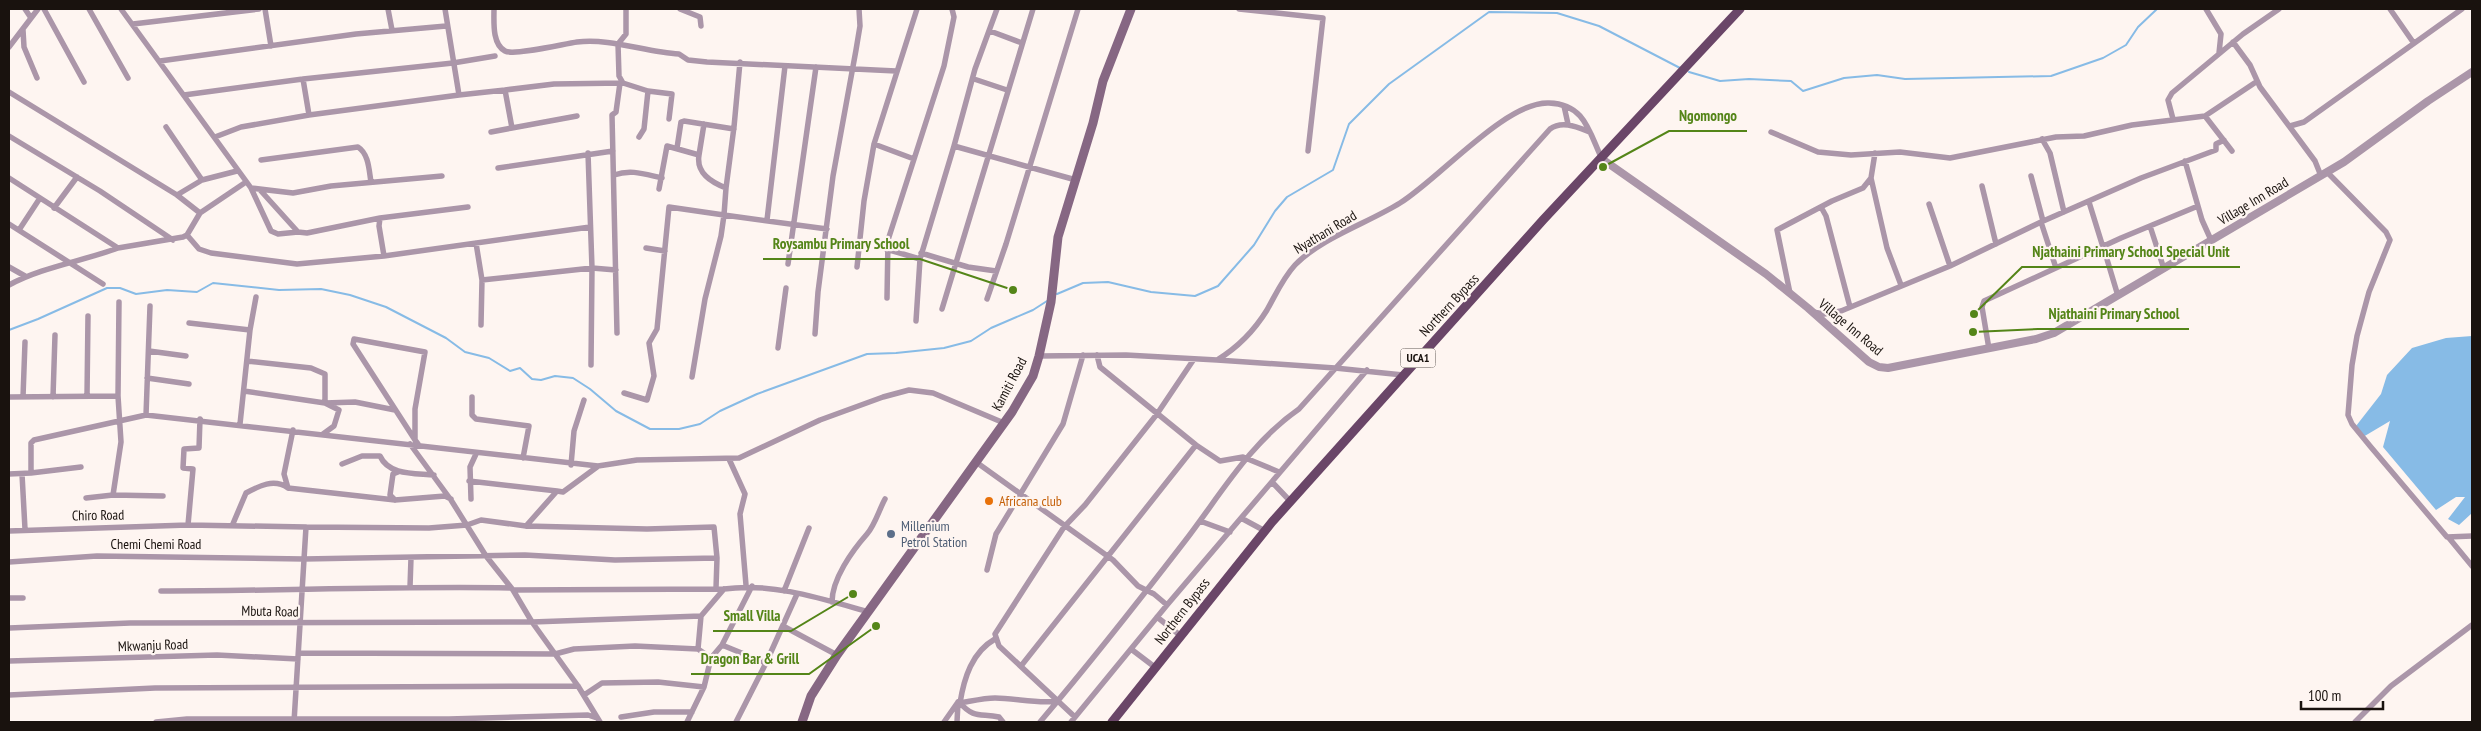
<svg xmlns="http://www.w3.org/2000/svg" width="2481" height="731" font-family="'PT Sans Narrow',sans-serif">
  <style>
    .water { fill: #87bbe6 }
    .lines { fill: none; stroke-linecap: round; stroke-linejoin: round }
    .stream { stroke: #87bbe6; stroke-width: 2 }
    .minor { stroke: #ab96a9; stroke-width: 5.5 }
    .tertiary { stroke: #ab96a9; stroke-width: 8 }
    .secondary { stroke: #866783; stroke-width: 9 }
    .primary { stroke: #6a4668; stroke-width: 9 }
    .food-dot { fill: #e8710a; stroke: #fef5f1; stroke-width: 2 }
    .service-dot { fill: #5c6f8a; stroke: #fef5f1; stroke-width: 2 }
    .labels { text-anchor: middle; stroke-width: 4.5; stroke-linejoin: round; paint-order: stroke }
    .shield { fill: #fef5f1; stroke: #5e5652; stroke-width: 1 }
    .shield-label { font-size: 12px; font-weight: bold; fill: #19120e }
    .street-label { font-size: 14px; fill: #19120e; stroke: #fef5f1 }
    .food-label { font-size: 14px; fill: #c56008; stroke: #fef5f1; text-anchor: start }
    .service-label { font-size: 14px; fill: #4e5e75; stroke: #fef5f1; text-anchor: start }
    .leader { fill: none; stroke: #548518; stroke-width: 2 }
    .callout-dot { fill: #548518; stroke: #fef5f1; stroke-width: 2 }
    .callout-label { font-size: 15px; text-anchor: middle; font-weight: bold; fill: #548518; stroke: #fef5f1; stroke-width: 4.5; stroke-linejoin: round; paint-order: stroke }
  </style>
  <rect width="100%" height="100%" fill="#fef5f1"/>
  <!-- water -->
  <path class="water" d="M2472,336V513L2459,525L2448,519L2465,497H2456L2436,510L2383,447L2390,421L2363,437L2356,426L2381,394L2387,375L2412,348L2446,338Z"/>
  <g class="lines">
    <!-- stream -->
    <path class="stream" d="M1689,72L1720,81L1749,79L1791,81L1803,91L1844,78L1877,75L1905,79L2051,76L2103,58L2126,45L2138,27L2157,9
      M1057,294L1083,283L1108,282L1151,292L1195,296L1218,286L1254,245L1275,211L1287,197L1333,170L1349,124L1389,84L1489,12L1557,13L1599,26L1680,68
      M9,330L38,319L107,288H120L136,294L167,290L197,292L213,283L279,290L321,289L350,295L386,307L446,338L465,352L489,358L510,371L520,368L532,379L541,380L555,376L573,378L590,389L616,411L650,429H679L700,424L720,411L757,394L867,354L896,353L944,348L971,341L991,328L1033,310L1047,301"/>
    <!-- minor -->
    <path class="minor" d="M25,9L31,18
      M44,9L84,82
      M89,9L128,78
      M121,9L251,188L293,193L331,186L442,176
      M265,9L271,46
      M388,9L392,30
      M494,9C494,22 492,44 505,51C514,56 563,44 577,42C611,38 645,52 679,54L688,60L707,62L896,71
      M626,9V34L618,44L619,76L623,83L648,91L644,129L639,137
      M680,9L700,17L701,26
      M997,9L975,69L954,146L1076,180
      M1239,9L1323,18L1308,151
      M2206,9L2221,34L2219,53
      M2390,9L2413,42
      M133,24L259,9
      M23,30L24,47L37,78
      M990,31L1022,43
      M2233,42L2250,65L2260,87L2315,161L2321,176
      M9,47L38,9
      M160,61L356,34L446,26
      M974,79L1007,90
      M505,90L554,84L623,83
      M648,91L672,94L669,119
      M9,92L177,195L202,180L237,171
      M184,95L303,79L453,63L495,56
      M459,95L505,90L512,128L491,132
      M1564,106L1568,124
      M309,115L459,95L445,9
      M2205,116L2232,151
      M2173,119L2168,100L2172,93L2243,34L2279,9
      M2290,126L2304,122L2462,9
      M166,127L202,180
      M512,128L577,116
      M1771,132L1818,152L1851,155L1900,152L1950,158L2056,137L2084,136L2132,125L2205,116L2256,82
      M9,136L100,191L173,240
      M215,137L241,127L309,115L303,79
      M2042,139L2050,153L2064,212
      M874,144L914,159
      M677,148L681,122L684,121L734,129
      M699,155L704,124
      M261,160L358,147C369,154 369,171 371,182
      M2185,161L2202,220L2211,240
      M498,168L613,151
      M2327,172L2386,232L2390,240L2369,292L2357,336L2352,365L2348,415L2352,424L2370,446L2447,537L2472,536
      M614,175C631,169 644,174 662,178
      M2031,176L2043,221
      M9,178L118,248L183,237L187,235L200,213L246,182
      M1871,178L1887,248L1901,285
      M1982,186L1996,244
      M251,188L271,231L278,234L298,232
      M726,188L734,127L740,62
      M261,191L298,232L307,233L380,218
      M177,195L200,213
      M2089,202L2102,244L2105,245L2106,256L2118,296
      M1929,204L1950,266
      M468,207L380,218L379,226L384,256L590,227
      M1821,207L1826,216L1850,307
      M54,208L77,177
      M767,220L785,66
      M2041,222L2056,268
      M9,224L103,284
      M2150,226L2164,269
      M19,230L40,198
      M187,235L199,249L211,253L297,264L384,256
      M476,243L482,280L481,325
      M646,248L665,251
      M886,249L920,259
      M921,253L968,267L996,271
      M788,264L816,67
      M9,267L25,276
      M857,267L864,201L874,144L917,9
      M482,280L592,268L588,153
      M9,285C42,267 83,261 118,248
      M1790,293L1777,230L1832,201L1863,188L1871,178L1875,153
      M887,298L888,240L944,66L954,17L952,9
      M987,299L1006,244L1078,9
      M942,309L1033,9
      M1813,312L1824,314L1841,311L1950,266L2041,222L2141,178L2216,150V144L2224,140
      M916,321L920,259L954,146
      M189,323L250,330
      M617,333L612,115L616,112L620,83
      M815,334L818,292L833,176L856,50L860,26L859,9
      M778,348L786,288
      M1989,349L1982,307L1984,301L2121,238L2198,206
      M149,351L186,356
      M1097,355L1100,367L1196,445L1220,461L1243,457L1279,472
      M1039,356L1126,355L1217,360C1237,348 1254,331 1267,310C1276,294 1283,278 1295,265C1321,238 1368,223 1400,203C1439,179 1506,101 1549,103C1585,104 1589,132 1602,159
      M1217,360L1335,368L1403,375
      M247,361L311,368L325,374V403L339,410L334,426L323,434
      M591,365L592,268L616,270
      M692,377L705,299L721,236L724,215L827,229
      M147,378L189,384
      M244,391L325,403L355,402L395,410
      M624,393L647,400L654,376L649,343L657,329L669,207L724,215L726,188C711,182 696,173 699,155L667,146L659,189
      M87,396L88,316
      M9,397L118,396
      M23,397L25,342
      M53,397L55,335
      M472,397V415L476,419L529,426L523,458
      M146,415L150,306
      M200,419L199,448L184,449L183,468L193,469L188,525L306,527L294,722
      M240,424L250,330L256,297
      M293,430L284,474L288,488L395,500L445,496L451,499
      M415,440V409L425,352L354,339L353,344L415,440L418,444
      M410,444L451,500L486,556L513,590L532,622L578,686L600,722
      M729,459L745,494L740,514L746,585
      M976,462L1113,560L1138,586L1154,594L1167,605
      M342,464L362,456H380C389,476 416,473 434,475
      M571,465L574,431L584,400
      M31,473L81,467
      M9,474L31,473V443L34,440L146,415L598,466L637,460L739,458L820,420L883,397L909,390L933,393L1004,423
      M22,474L25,529
      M469,481L557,491
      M1272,482L1291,502
      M113,495L163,496
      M86,498L113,495L121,442L118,396L119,302
      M471,499L470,467L476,454
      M395,500L390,495L393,474L398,472
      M1241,518L1265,531
      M1200,521L1230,532
      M232,526L246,493C259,486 274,478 288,488
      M526,526L557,491L563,492L597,467
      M306,527L429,528L467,525L481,520L526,526L647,529L714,527L717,558L716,588
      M9,531L188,525
      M2449,538L2472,566
      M9,562L97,556L304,559L525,555L615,560L717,558
      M987,570L996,534L1063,424L1083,355
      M410,587L411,558
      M513,590L724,589C772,582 823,599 869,612
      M161,591C278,591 394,586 511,588
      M784,591L809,528
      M9,598H23
      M832,602C832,579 852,551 867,534C875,525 879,510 885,499
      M1157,617L1181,636
      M783,626L837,655
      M9,628L130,623L532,622L701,616L724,589
      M722,645L766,663
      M698,649L701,616
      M1131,649L1156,668
      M299,653L555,654L574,649L635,646L698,649L711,658
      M9,661L217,655L298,659
      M1021,666L1196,445
      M9,695L155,688L578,686
      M584,695L602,683L658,682L704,687
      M960,703C972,701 984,698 995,698C1016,698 1037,704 1058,701
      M960,703C974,719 981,713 999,717L1003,722
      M621,717L654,712H692
      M1075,717L999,646L995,634L1064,527L1085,505L1157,414L1194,359
      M156,722L187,719H449L588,715L597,718
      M687,722L704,687L711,658L722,645L752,586
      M736,722L766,663L797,594
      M944,722L958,702
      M957,722L958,702L960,703C964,678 972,652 995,639
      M1040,722C1090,663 1138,602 1185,541C1221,494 1250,443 1299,409L1550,129C1562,120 1577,127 1590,132
      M1071,722L1167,605L1367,370
      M2355,722L2391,686L2472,625"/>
    <!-- tertiary -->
    <path class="tertiary" d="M1602,159L1766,274L1808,308L1869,362L1879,367L1888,368L2036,339L2054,333L2344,162L2428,101L2472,72"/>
    <!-- secondary -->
    <path class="secondary" d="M802,722L811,696L837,655L1012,412L1033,376L1039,356L1051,302L1058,237L1093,123L1103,81L1131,9"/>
    <!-- primary -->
    <path class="primary" d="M1112,722L1272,522L1543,220L1740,9"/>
  </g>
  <!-- markers -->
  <circle class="food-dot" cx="989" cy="501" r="5"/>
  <circle class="service-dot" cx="891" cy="534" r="5"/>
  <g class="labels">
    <!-- shield labels -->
    <rect class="shield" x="1400.5" y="348.5" width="35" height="19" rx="4"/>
    <g class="shield-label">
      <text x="1418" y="362">UCA1</text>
    </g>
    <!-- street labels -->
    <g class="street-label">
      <text transform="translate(2253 201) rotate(-31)" y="5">Village Inn Road</text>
      <text transform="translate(1325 232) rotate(-31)" y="5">Nyathani Road</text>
      <text transform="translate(1449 305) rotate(-47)" y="5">Northern Bypass</text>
      <text transform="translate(1851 327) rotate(40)" y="5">Village Inn Road</text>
      <text transform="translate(1009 384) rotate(-62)" y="5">Kamiti Road</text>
      <text transform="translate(98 515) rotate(-1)" y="5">Chiro Road</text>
      <text x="156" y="549">Chemi Chemi Road</text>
      <text transform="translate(270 611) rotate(1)" y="5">Mbuta Road</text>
      <text transform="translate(1182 611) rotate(-52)" y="5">Northern Bypass</text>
      <text transform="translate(153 645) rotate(-2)" y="5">Mkwanju Road</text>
    </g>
    <!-- food labels -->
    <g class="food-label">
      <text x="999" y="506">Africana club</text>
    </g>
    <!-- service labels -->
    <g class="service-label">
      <text x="901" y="531">Millenium<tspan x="901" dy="16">Petrol Station</tspan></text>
    </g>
  </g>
  <!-- callouts -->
  <path class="leader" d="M1603 167L1669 131H1747M1013 290L920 259H763M1974 314L2022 267H2240M1973 332L2038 329H2189M853 594L791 631H713M876 626L809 674H691"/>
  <g class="callout-dot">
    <circle cx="1603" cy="167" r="5"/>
    <circle cx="1013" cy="290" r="5"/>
    <circle cx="1974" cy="314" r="5"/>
    <circle cx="1973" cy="332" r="5"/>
    <circle cx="853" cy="594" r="5"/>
    <circle cx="876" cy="626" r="5"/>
  </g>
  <g class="callout-label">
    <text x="1708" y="121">Ngomongo</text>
    <text x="841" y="249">Roysambu Primary School</text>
    <text x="2131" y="257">Njathaini Primary School Special Unit</text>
    <text x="2114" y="319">Njathaini Primary School</text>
    <text x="752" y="621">Small Villa</text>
    <text x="750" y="664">Dragon Bar &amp; Grill</text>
  </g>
  <!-- border -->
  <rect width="2481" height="731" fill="none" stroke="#19120e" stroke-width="20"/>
  <!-- scale -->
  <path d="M2301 701v8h82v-8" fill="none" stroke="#19120e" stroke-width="2.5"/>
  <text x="2308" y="701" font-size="15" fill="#19120e" stroke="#fef5f1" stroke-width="4" paint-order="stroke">100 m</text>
</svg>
